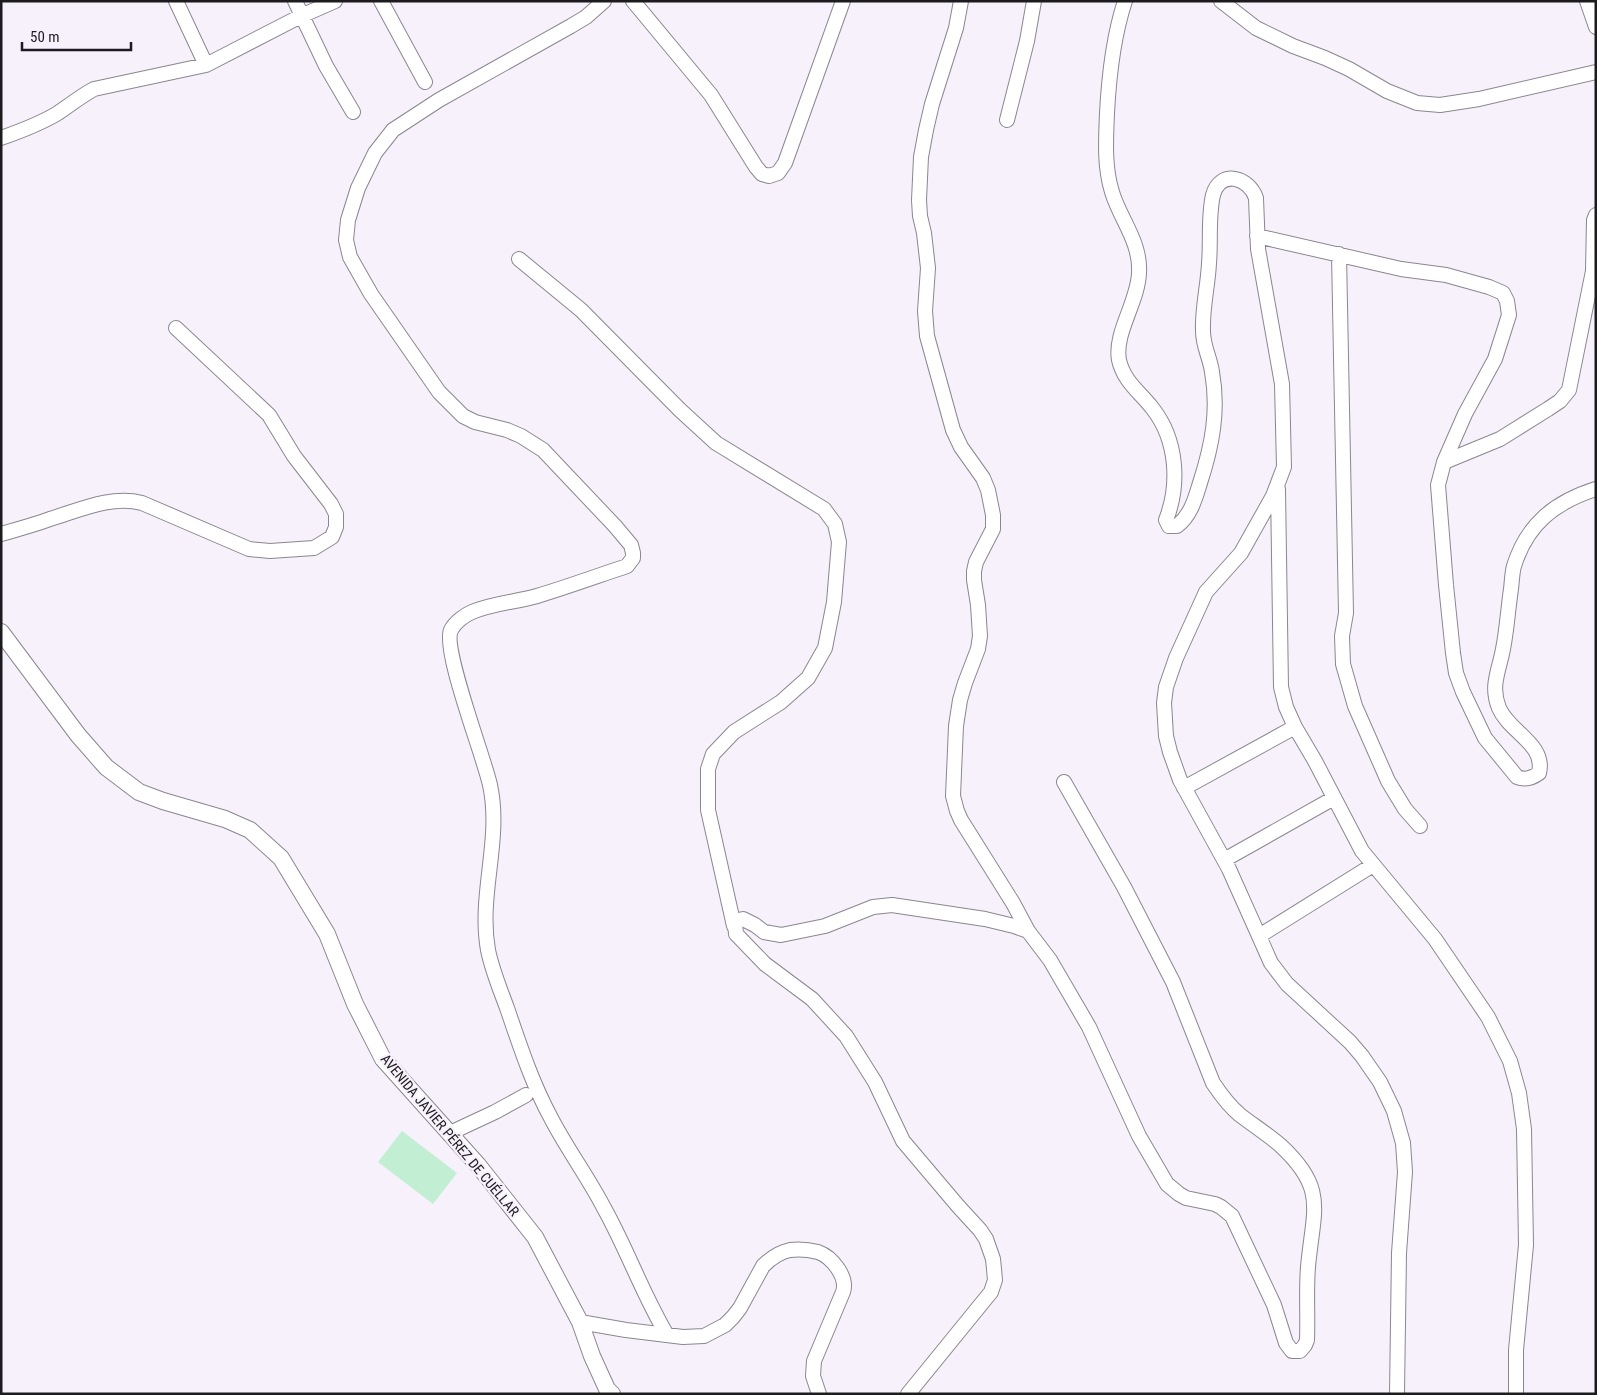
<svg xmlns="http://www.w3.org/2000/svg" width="1597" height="1395" font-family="'Roboto Condensed',sans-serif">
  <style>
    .green { fill: #c2efd4 }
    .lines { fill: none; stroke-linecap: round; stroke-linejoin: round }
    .minor-casing { stroke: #8b868f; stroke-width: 16 }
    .tertiary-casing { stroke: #8b868f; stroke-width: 18 }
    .minor { stroke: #fff; stroke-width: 14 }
    .tertiary { stroke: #fff; stroke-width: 16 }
    .labels { text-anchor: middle; stroke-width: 4.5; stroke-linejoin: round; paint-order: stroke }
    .street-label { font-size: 14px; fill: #1d1b1e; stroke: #f6f1fb }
  </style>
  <rect width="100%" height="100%" fill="#f6f1fb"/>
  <!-- green -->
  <path class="green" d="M402,1131L457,1173L433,1204L378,1162Z"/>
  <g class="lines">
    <defs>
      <path id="minor" d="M176,1L206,65
        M295,1L326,66L353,112
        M381,1L425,82
        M604,1L586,17L571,26L439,100L393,130L375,153L358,188L348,220L346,240L350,257L371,294L439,392L463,416L475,422L507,430L521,436L543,450L615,526L631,545L633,553V558L627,566C597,576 567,587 537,596C516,602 493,603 472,612C465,615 455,622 451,630C442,649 484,757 490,785C502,840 478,894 488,950C492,970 500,989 507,1008C520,1046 532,1083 551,1118C567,1149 588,1177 604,1208C627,1249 643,1295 667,1335
        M633,1L711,95L756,167L762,174L769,176L778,173L785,163L843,1
        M961,1L956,28L932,104L926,130L921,157L919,200L920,216L924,233L928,268L925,311L927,336L953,430L961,447L983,478L988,490L993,515V529L976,562L974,571V580L978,605L980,636L978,649L965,683L960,700L956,726L953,796L957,811L961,820L1013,903L1028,931L1050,960L1089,1027L1139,1136L1167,1184L1179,1194L1186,1198L1215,1204L1221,1207L1232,1216L1274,1305L1286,1343L1292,1351H1300L1305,1345L1307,1340C1308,1316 1306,1291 1308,1267C1313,1210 1328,1189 1280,1145C1267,1134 1253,1125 1240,1115C1229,1106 1221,1095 1213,1083L1173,982L1124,887L1064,782
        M1125,1C1113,37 1109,75 1107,113C1106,139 1104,166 1112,192C1120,219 1141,242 1139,273C1138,302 1114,333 1119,360C1124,382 1140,392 1153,409C1177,440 1180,484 1166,520L1169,526H1177C1191,515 1195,499 1200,483C1212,446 1219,411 1212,372C1210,357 1203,347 1203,331C1202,308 1208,286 1209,263C1211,240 1208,217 1213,195C1220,169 1249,177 1256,198L1258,249L1282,384L1284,467L1273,496L1241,553L1206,592L1176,658L1166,687L1164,703L1166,736L1170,752L1180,780L1229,869L1271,963L1287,984L1350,1042L1362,1056L1380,1082L1394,1111L1403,1143L1405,1172L1399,1253L1397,1394
        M1221,1L1256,28L1293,46L1325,58L1349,69L1387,91L1417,103L1440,105L1479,99L1596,72
        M1587,1L1596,27
        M1007,120L1027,41L1034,1
        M1,138C21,131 40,124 58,113C70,105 81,96 94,89L206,65L301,16L335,1
        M1257,236L1401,269L1446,275L1489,287L1503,293L1507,301L1509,315L1495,359L1465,414L1444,462L1438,485L1446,585L1453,653L1456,673L1463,692L1485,738L1517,777C1525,780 1531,779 1539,773C1546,744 1509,732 1499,708C1490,686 1499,671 1503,649C1507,629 1508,609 1511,589C1512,581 1512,573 1514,566C1527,524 1555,502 1596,489
        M1339,254L1346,613L1342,636L1343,664L1355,706L1388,781L1405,809L1420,826
        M519,259L581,310L680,410L716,443L824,509L835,524L839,542L834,602L825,648L808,678L781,702L734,732L713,754L708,769V810L734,926
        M1444,462L1500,439L1548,409L1560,401L1569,390L1593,271L1594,220L1596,215
        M1278,489L1281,687L1286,707L1295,727L1315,761L1362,851L1435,939L1488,1017L1510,1061L1519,1093L1524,1129L1526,1245L1516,1350V1394
        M1,534C18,529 34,525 50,519C80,510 111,495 142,503L249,549L270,551L314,548L332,537L336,527V514L331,504L294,456L269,415L176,328
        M1184,788L1295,727
        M1224,860L1334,798
        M1259,936L1373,865
        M450,1133L495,1112L526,1095
        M580,1322L626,1330L683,1337L704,1336L725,1325L733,1317L740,1308L763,1266C770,1259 780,1252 790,1250C798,1249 810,1250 818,1252C832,1257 848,1277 843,1292L814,1361L813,1376L819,1394
        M908,1394L991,1292L995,1280L994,1269L993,1259L986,1239L980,1230L958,1206L903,1141L875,1082L846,1036L812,999L765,964L736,934L735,923L738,920L743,919L755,925L764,932L781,935L825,926L873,907L892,905L985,919L1014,926L1028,931"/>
      <path id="tertiary" d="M1,632L78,735L106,767L139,792L163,801L225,819L250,830L281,858L327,934L355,1004L383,1059L478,1165L535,1237L580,1322L592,1356L607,1389L612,1394"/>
    </defs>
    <!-- minor casing -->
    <use href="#minor" class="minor-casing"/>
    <!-- tertiary casing -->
    <use href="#tertiary" class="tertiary-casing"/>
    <!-- minor -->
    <use href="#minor" class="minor"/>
    <!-- tertiary -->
    <use href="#tertiary" class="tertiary"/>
  </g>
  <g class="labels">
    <!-- street labels -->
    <g class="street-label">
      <text transform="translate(450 1135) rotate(50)" y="5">AVENIDA JAVIER PÉREZ DE CUÉLLAR</text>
    </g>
  </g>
  <!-- border -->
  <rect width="1597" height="1395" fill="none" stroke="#1d1b1e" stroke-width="5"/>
  <!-- scale -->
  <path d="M22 42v8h109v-8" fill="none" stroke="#1d1b1e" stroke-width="2.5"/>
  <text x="30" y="42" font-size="15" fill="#1d1b1e" stroke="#f6f1fb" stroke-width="4" paint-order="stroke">50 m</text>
</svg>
